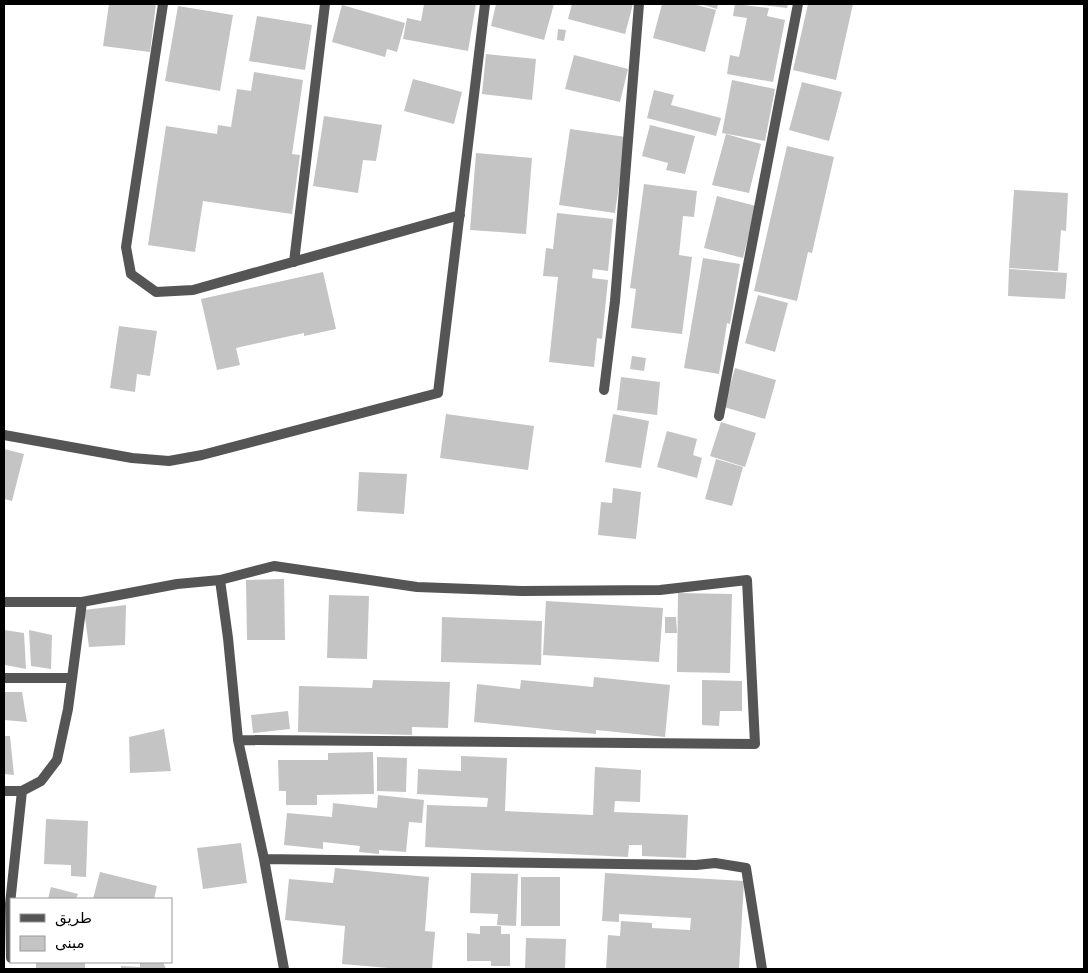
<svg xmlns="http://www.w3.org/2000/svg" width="1088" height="973" font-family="'DejaVu Sans','Noto Sans Arabic',sans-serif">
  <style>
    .building { fill: #c4c4c4 }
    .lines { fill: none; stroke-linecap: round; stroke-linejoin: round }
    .minor { stroke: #555; stroke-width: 10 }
  </style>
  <rect width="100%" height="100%" fill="#fff"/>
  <!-- building -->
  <path class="building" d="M109,4H156L150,52L103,46Z
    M424,4H476L468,51L403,39L407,18L421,21Z
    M496,4H554L544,40L491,26Z
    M572,4H633L625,34L568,19Z
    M662,4H693L716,10L705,52L653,38Z
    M700,4H718L717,9Z
    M735,4L769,8L767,16L785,20L773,82L727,74L730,55L739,57L747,18L733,16Z
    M761,4H788L787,8L761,5Z
    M808,4H853L836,80L793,70Z
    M342,5L405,23L397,52L387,49L385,57L332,42Z
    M178,6L233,15L220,91L165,81Z
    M257,16L312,25L305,70L249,61Z
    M558,29L566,30L564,41L557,40Z
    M486,54L536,59L532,100L482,94Z
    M574,55L628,69L620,102L565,89Z
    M254,72L303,80L292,154L300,155L292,214L203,201L195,252L148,245L166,126L217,134L218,125L231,127L237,89L251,91Z
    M413,79L462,92L454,124L404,111Z
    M732,80L775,89L765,141L722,133Z
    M802,82L842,92L829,141L789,130Z
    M654,90L674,95L671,105L721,118L716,136L647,118Z
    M324,116L382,125L376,161L363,160L358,193L313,186Z
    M650,125L695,136L685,174L666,170L668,163L642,156Z
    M570,129L626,137L615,213L559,205Z
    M726,134L761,144L749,193L712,185Z
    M787,146L834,157L812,253L808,252L797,301L754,291Z
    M476,153L532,158L526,234L470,230Z
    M644,184L697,191L694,217L683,216L679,255L692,257L682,334L631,328L636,289L630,288Z
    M1014,190L1068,193L1066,231L1061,230L1058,271L1009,268Z
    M717,196L756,206L743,258L704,248Z
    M557,213L613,219L608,271L593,269L592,278L608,280L602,339L597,338L594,367L549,362L558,277L543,276L546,248L553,249Z
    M703,258L740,264L730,324L727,323L719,374L684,368Z
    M1009,269L1067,273L1065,299L1008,296Z
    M323,272L336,329L304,336V333L236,348L240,365L217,370L201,299Z
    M758,295L788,303L775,352L745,343Z
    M119,326L157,331L150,376L137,374L135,392L110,388Z
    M632,356L646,358L644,371L630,369Z
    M735,368L776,380L765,419L724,407Z
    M621,377L660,382L657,415L617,410Z
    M446,414L534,426L528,470L440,458Z
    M613,414L649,421L641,468L605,462Z
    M721,422L756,433L745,467L710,456Z
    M667,431L697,439L693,455L702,458L697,478L657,467Z
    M4,449L24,454L12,501L4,499Z
    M716,459L743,467L732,506L705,499Z
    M359,472L407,474L404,514L357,511Z
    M613,488L641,492L636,539L598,535L601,502L612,503Z
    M284,579L285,640H247L246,580Z
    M678,593L732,594L730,673L677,672Z
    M329,595L369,596L367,659L327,658Z
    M546,601L663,608L659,662L543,655Z
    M126,605L125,645L89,647L84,610Z
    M442,617L542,621L541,665L441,662Z
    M665,617H676L677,633H665Z
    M4,630L24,633L26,669L5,665Z
    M29,630L52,635L51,669L31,666Z
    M594,677L670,685L665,737L596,730V734L474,722L477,684L520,689L521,680L593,687Z
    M373,680L450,682L448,728L412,727V735L298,732L299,686L372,688Z
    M702,680L742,681V711H720L719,726L702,725Z
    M4,692H22L27,722L4,720Z
    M288,711L290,729L253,733L251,715Z
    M164,729L171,771L130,773L129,737Z
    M4,736H10L14,775L4,774Z
    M373,752L374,794L317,795V805H286V791H279L278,760H328V753Z
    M461,756L507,758L505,811L593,815L595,767L641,770L640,802L615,801L614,812L688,815L686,858L642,856V845H629L628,857L425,847L427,805L487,807L488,798L417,794L418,769L461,771Z
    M377,757L407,758L406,792L377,791Z
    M378,795L424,800L422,823L409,822L406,852L379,850V854L359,852L360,846L323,842V849L284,845L287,813L332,817L333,803L377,808Z
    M46,819L88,821L86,877L71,876V865L44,864Z
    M241,843L247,883L203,889L197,848Z
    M335,868L429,877L425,931L435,932L432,969H400L342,964L345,926L285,920L289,879L333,883Z
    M100,872L157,886L154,899H93Z
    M471,873L518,874L516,926L497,925L498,914L470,913Z
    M605,873L744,881L739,969H606L608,935L620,936L621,921L652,923V928L690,930L691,918L619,914V922L602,921Z
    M521,877H560V926H521Z
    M51,887L78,894L76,899H48Z
    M480,926H501V934H510V966H491V961H467V933L480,934Z
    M526,938L566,939L565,969H525Z
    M36,962H85V969H36Z
    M140,962H163L166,969H121V966L140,967Z"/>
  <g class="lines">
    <!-- minor -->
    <path class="minor" d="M163,4L126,247L131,274L156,292L193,290L460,215
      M294,262L325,4
      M604,390L615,301L639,4
      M719,416L798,4
      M4,435L132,458L169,461L202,455L438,393L485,4
      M220,580L274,566L417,587L522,591L660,590L747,580L755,744L238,740
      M4,602H82L177,584L220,580L228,638L238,740L264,859L284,969
      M4,678H72
      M4,791H22
      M264,859L696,865L715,863L746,868L762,969
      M11,958L10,904L22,791L41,781L57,760L68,709L82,602"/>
  </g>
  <!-- border -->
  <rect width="1088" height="973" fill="none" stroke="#000000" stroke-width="10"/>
  <!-- legend -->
  <rect x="10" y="898" width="162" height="65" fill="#ffffff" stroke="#999999"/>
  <rect x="20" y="914" width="25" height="8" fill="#555555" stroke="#999999"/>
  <text x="55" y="923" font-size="15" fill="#000000">طريق</text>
  <rect x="20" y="936" width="25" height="15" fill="#c4c4c4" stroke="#999999"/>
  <text x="55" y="948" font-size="15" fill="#000000">مبنى</text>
</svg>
